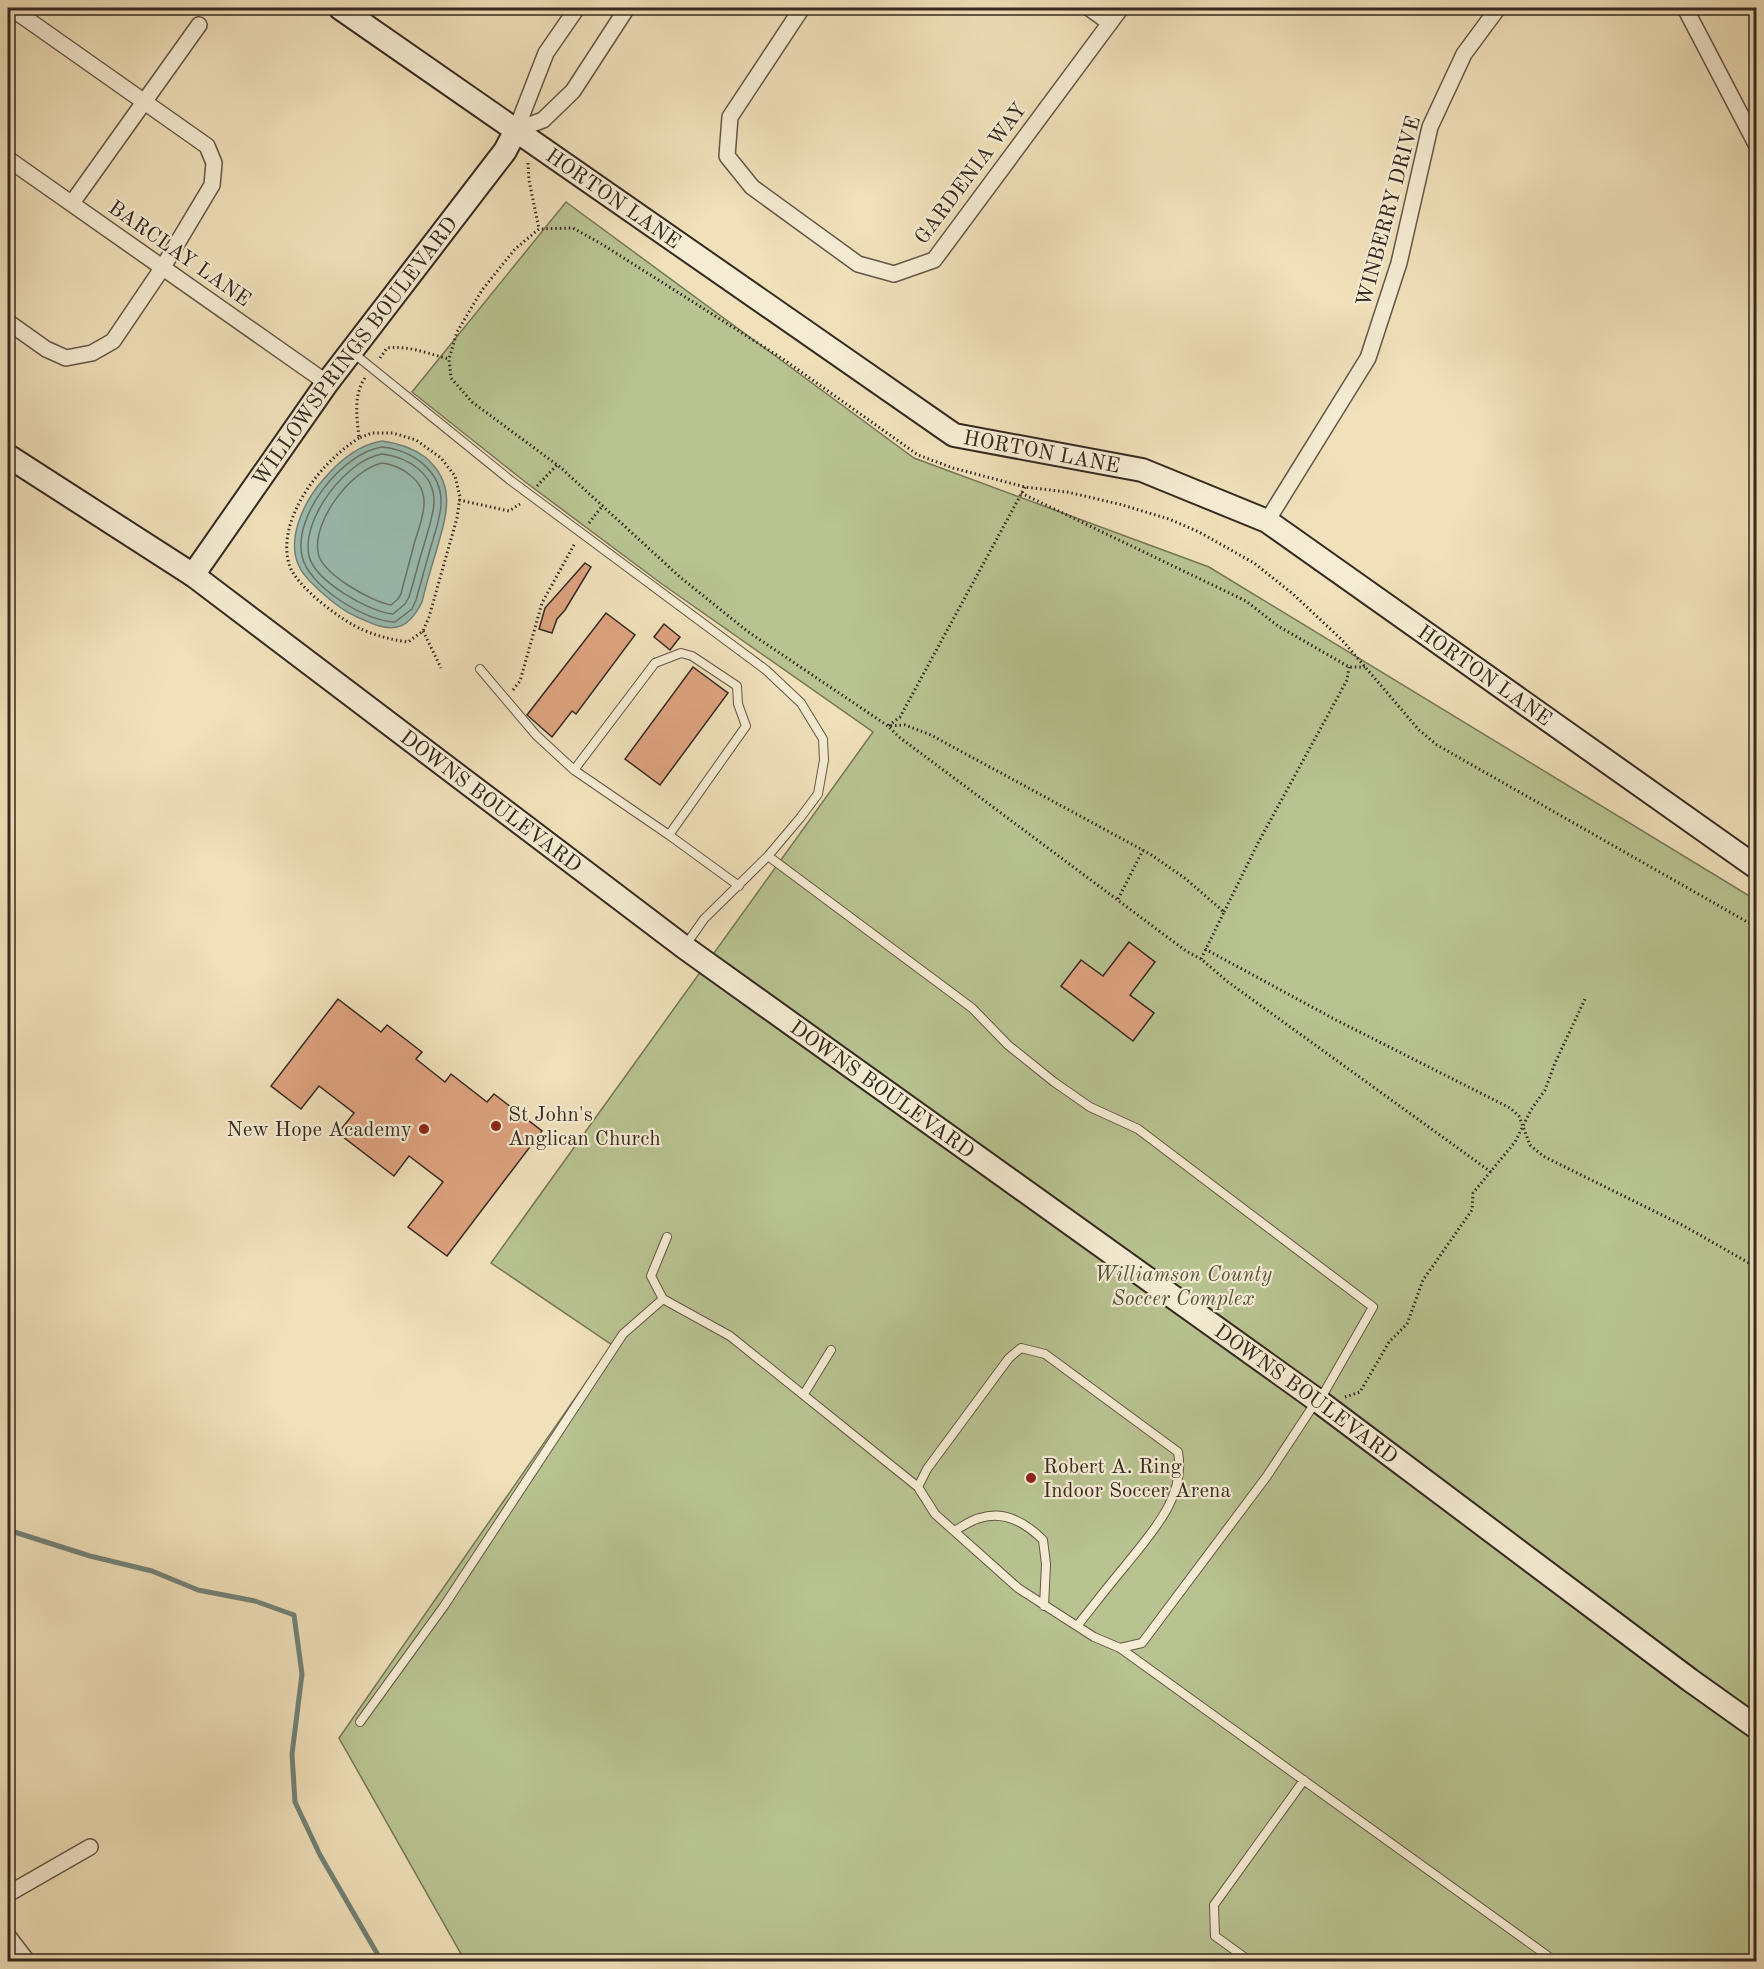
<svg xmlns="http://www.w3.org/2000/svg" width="1764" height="1969" font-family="'Old Standard TT',serif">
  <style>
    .green { fill: #b8c391; stroke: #767658; stroke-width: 1.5 }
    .water { fill: #9abdb3; stroke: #728278; stroke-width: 1.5 }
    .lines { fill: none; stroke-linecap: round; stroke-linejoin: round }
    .shore { stroke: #68736a; stroke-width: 1.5 }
    .stream { stroke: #728278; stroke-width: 5 }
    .building { fill: #dea380; stroke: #352920; stroke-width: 1.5 }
    .lane-casing { stroke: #645747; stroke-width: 10 }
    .street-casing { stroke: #645747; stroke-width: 18 }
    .secondary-casing { stroke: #352920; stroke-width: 26 }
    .path { stroke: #352920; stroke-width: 3; stroke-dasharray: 1.5 3; stroke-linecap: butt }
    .lane { stroke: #f5ecd3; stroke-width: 8 }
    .street { stroke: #f5ecd3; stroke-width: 15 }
    .secondary { stroke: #f5ecd3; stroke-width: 22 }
    .poi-dot { fill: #8f2418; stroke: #f5ecd3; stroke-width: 2 }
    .labels { text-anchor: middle; stroke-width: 4.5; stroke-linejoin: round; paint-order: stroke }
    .street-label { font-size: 21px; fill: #352920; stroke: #f5ecd3 }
    .poi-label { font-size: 21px; fill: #352920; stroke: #f5ecd3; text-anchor: start }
    .park-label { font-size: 21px; font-style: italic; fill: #56503c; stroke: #f5ecd3 }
  </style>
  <rect width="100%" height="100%" fill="#f0e1bb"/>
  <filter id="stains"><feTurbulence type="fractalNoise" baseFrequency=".00333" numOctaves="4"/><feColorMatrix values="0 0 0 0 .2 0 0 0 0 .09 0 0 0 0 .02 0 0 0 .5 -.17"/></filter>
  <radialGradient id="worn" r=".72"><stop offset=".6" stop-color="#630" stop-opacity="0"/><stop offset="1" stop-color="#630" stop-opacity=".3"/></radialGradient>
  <!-- green -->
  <path class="green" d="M566,202L914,458L1209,567L1756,900V1961H465L339,1738L612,1345L491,1263L873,732L662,584L524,481L412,392Z"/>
  <!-- water -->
  <path class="water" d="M382,441C398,443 411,447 425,457C458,485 446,516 436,552C431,568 426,585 422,602C417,612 409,625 397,627C383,630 369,622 357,617C343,611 331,601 320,591C312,583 303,576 299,566C286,539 304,502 322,481C338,462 357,445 382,441Z"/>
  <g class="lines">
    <!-- shore -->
    <path class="shore" d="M382,447C412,450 443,471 441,505C440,519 435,533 431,546C426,564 421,582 416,600L412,609L395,622C366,622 308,586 302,556C293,515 342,453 382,447Z
      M382,454C408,457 435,474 434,503C433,518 427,534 423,548C418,564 414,581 409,597L405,604L393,614C369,612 315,581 309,556C301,519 346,460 382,454Z
      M382,463C394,465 402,468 411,476C434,494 421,521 414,544C410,561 405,577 401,594L398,599L391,605C372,602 320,573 318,552C313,520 351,470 382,463Z"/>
    <!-- stream -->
    <path class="stream" d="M8,1530L90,1556L152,1571L198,1590L255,1601L294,1615L302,1674L292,1754L295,1802L320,1855L382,1962"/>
  </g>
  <!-- building -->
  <path class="building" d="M585,563L591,567L565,610L557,619L552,633L539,629L545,608Z
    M606,613L635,635L576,714L572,711L552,737L527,715Z
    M664,624L680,637L670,650L654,637Z
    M693,667L728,693L660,785L625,759Z
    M1129,942L1155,962L1130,995L1154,1013L1133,1041L1061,986L1081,960L1103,976Z
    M338,999L381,1032L387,1025L422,1052L416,1059L445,1082L451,1074L487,1102L494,1094L542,1131L447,1256L408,1227L443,1182L409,1156L394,1176L338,1133L354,1113L319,1086L301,1109L271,1086Z"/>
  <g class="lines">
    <defs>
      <path id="lane" d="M352,352L510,480L766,670L801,703L823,739L824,760L818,794L800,818L768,856L704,919L685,946
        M480,669L536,735L574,770
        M669,835L574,770L655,663L681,653L692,656L737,686L738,704L746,726L669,835L739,886
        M768,856L972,1008L1008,1045L1054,1082L1090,1107L1138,1129L1373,1307L1325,1391L1317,1400L1267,1476L1142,1643L1120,1648L1094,1637L1018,1588L935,1514L918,1487L927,1469L1009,1358L1021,1348L1045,1354L1178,1452C1186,1497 1152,1532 1126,1565C1109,1585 1093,1606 1077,1626
        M663,1299L651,1276L667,1237
        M804,1394L831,1350
        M954,1531C962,1527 971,1520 980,1518C1005,1510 1026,1523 1043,1540L1046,1564L1044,1606
        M1120,1648L1556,1962
        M360,1722L444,1606L623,1334L663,1299L730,1336L918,1487
        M1251,1962L1215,1936L1214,1905L1304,1780"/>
      <path id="street" d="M802,8L730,117L727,156L752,187L858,264L894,274L934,260L1121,8
        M1089,8L1110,23
        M1685,8L1756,144
        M516,130L543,120L573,91L627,8
        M516,130L546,53L577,8
        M8,159L327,383
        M72,203L199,25
        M8,322L46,349L66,358L92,353L113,341L163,267L212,185L214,163L207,146L11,8
        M1267,521L1368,358L1399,263L1430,127L1464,54L1498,8
        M8,1894L90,1847
        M8,1936L28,1962"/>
      <g id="secondary">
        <path id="s1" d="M340,8L954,435L1142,470L1267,521L1756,867"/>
        <path id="s2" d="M8,456L193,575L684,947L1317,1400L1690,1680L1756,1727"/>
        <path id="s3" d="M193,575L327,383L505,151L516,130"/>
      </g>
    </defs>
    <!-- lane casing -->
    <use href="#lane" class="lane-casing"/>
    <!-- street casing -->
    <use href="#street" class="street-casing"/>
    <!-- secondary casing -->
    <use href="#secondary" class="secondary-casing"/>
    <!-- path -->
    <path class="path" d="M528,163L529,180L539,229
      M380,358L387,348C408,345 429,354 449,359
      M359,438C322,461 276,518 289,564C295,586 342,621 363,630C378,636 392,640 408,642L423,631L429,617L457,518L460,497L455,476L441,458L416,440L393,433H372L359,438C357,418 353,395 365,378
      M537,486L557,465
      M1025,487L900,717L888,726L899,737L1186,951L1201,959
      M1021,493L1246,601L1278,626L1349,667H1365
      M459,500L509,511L520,504
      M589,523L603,505
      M423,631L441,668
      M513,690L520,681L542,603L575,543
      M1118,899L1143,850
      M1224,912L1258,843L1347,680L1349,667
      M1205,949L1336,1020L1510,1108L1519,1116L1530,1145L1543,1156L1684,1226L1756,1267
      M1491,1172L1228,982L1201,959L1224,912L1186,879L1150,854L931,735L905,725L888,726L747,631L680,577L560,467L472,402L451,378L449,359L457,332L482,290L515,249L539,229L573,228L600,243L783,359L918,455L953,468L1025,487L1067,492L1119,504L1169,519L1199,532L1254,563L1293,594L1342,640L1419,730L1437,745L1756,927
      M1345,1397L1360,1392L1389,1342L1407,1324L1423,1280L1472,1210L1473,1193L1515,1142L1531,1110L1545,1090L1555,1063L1585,999"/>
    <!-- lane -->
    <use href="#lane" class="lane"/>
    <!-- street -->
    <use href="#street" class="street"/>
    <!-- secondary -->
    <use href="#secondary" class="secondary"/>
  </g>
  <!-- markers -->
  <g class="poi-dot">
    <circle cx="496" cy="1126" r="6"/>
    <circle cx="424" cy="1129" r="6"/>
    <circle cx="1031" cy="1478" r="6"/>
  </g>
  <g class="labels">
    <!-- street labels -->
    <g class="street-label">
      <text transform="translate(970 173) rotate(-53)" y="7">GARDENIA WAY</text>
      <text dy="7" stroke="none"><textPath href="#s1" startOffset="333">HORTON LANE</textPath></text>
      <text transform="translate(1388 211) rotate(-75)" y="7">WINBERRY DRIVE</text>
      <text transform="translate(180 253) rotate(35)" y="7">BARCLAY LANE</text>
      <text dy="7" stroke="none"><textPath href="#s3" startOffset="276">WILLOWSPRINGS BOULEVARD</textPath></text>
      <text dy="7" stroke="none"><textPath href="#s1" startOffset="837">HORTON LANE</textPath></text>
      <text dy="7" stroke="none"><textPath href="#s1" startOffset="1341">HORTON LANE</textPath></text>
      <text dy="7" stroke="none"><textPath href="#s2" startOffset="594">DOWNS BOULEVARD</textPath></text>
      <text dy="7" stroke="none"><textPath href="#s2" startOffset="1080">DOWNS BOULEVARD</textPath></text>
      <text dy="7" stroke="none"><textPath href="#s2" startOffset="1602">DOWNS BOULEVARD</textPath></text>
    </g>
    <!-- poi labels -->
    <g class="poi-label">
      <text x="508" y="1121">St John's<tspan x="508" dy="24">Anglican Church</tspan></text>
      <text x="412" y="1136" text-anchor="end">New Hope Academy</text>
      <text x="1043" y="1473">Robert A. Ring<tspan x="1043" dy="24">Indoor Soccer Arena</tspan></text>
    </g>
    <!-- park labels -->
    <g class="park-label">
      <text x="1183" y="1281">Williamson County<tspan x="1183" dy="24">Soccer Complex</tspan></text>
    </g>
  </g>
  <!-- margin -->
  <rect width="1764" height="1969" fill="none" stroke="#f0e1bb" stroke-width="30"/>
  <rect x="9" y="9" width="1746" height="1951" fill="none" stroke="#352920" stroke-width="3"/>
  <rect x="15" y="15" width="1734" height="1939" fill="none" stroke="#352920" stroke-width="1.5"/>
  <rect width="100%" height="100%" filter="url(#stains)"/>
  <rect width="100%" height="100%" fill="url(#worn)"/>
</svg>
